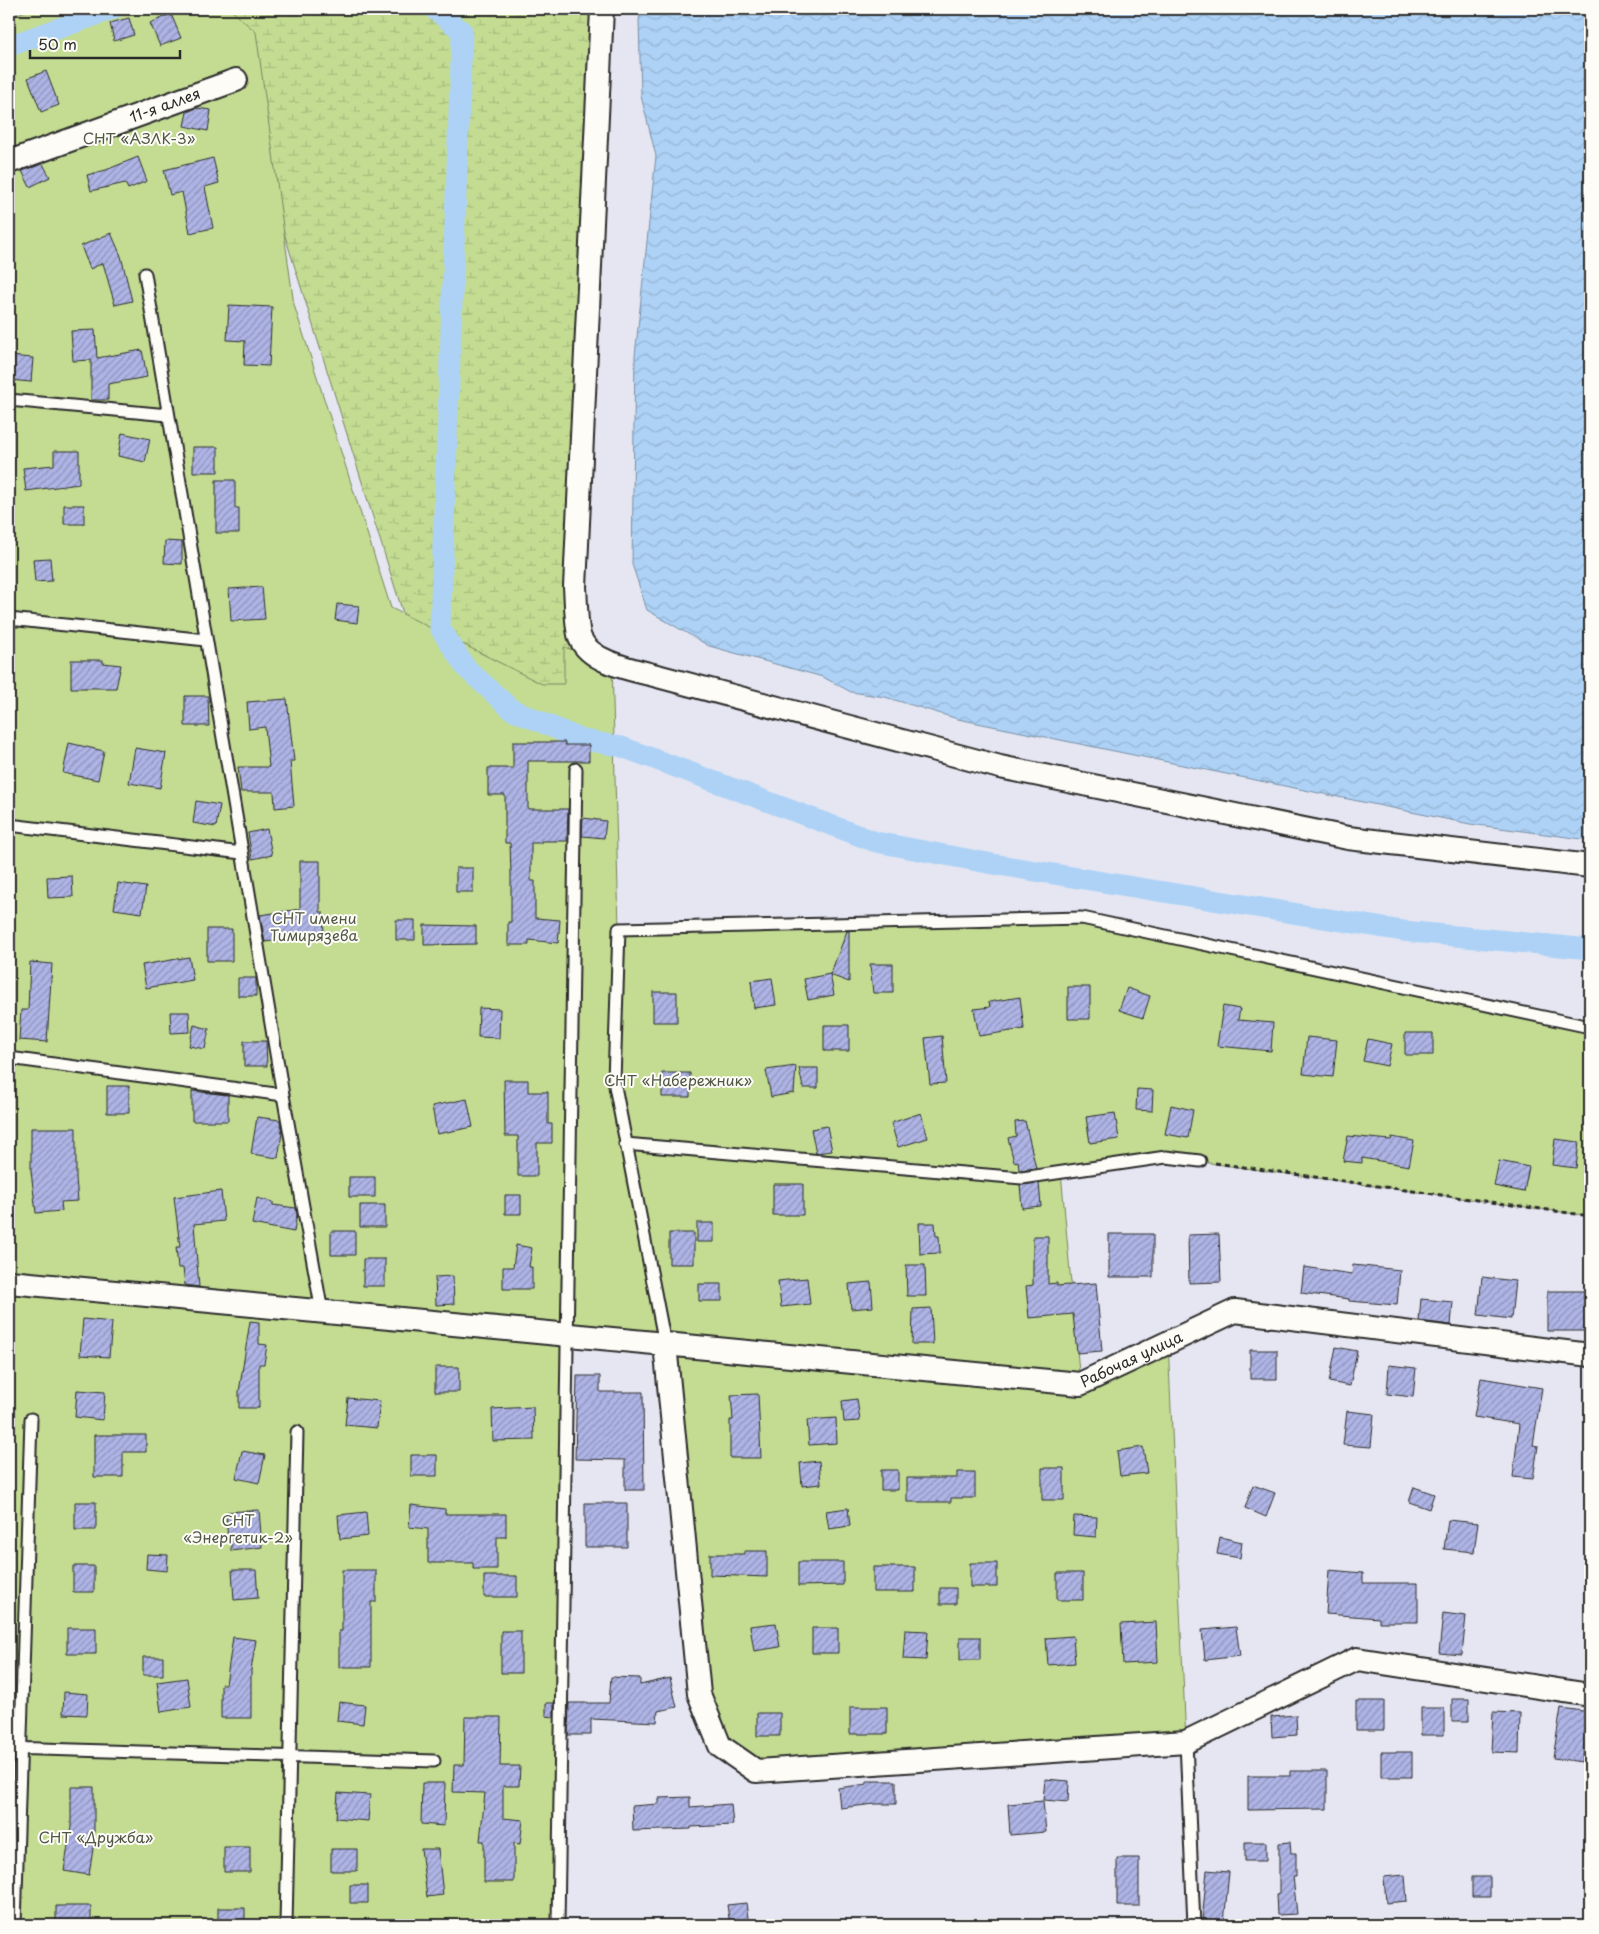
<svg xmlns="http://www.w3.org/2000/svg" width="1599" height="1934" font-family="'Playpen Sans',sans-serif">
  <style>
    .wetland { fill: url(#wetland-marsh); stroke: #77845e }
    .garden { fill: #c3dc92; stroke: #77845e }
    .water { fill: url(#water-waves); stroke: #798fa5 }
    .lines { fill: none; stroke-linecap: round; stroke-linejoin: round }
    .canal { stroke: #add2f6; stroke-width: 21 }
    .building { fill: url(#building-hatch); stroke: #2b2b2b }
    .lane-casing { stroke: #2b2b2b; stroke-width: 15 }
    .street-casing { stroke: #2b2b2b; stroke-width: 26 }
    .path { stroke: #2b2b2b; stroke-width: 3; stroke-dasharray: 5 4; stroke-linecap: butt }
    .lane { stroke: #fdfcf7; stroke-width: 11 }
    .street { stroke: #fdfcf7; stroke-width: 22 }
    .labels { text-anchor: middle; stroke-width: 4; stroke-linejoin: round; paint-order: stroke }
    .street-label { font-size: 15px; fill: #2b2b2b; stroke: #fdfcf7 }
    .park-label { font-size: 15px; fill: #515745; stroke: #fdfcf7 }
  </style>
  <defs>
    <pattern id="wetland-marsh" width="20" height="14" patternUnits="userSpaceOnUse" patternTransform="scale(1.25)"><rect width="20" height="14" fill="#c3dc92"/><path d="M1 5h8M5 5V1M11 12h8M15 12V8" fill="none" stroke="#a8bd7e"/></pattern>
    <pattern id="water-waves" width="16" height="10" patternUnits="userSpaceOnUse" patternTransform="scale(1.25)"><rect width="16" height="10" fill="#add2f6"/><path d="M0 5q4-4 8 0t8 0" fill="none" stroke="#95b4d3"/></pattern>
    <pattern id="building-hatch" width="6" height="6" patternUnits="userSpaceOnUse" patternTransform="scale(1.25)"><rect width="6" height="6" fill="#aeb4e5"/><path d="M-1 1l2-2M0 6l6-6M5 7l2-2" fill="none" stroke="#8e93ba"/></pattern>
  </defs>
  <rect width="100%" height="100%" fill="#e5e6f2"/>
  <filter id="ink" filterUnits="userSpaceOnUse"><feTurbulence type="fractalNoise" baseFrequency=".02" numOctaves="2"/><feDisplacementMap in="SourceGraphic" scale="10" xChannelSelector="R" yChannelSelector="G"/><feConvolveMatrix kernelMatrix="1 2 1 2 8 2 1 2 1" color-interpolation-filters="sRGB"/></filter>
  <g filter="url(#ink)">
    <!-- wetland -->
    <path class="wetland" d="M214,9H591L574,710L418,661Z"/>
    <!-- garden -->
    <path class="garden" d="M31,9H230L256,32L294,305L391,608L542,684H564V647L612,663L619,929L1082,918L1590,1027V1216L1166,1157L1061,1172L1080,1383L1168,1342L1186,1742L756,1771L720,1746L699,1694L665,1345L567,1335L558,1925H9V17Z"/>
    <!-- water -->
    <path class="water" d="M641,9H1590V840L1470,824L958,719L885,697L851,692L823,677L709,646L647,610L632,564L635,356L656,156L641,96L639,20Z"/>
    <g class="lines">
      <!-- canal -->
      <path class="canal" d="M434,9L462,31L440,628L466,668L511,709L580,739L622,747L876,842L993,864L1403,931L1590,949
        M9,46L113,9"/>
    </g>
    <!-- building -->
    <path class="building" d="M171,14L181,38L160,46L150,23Z
      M129,18L134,35L114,41L110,23Z
      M46,71L59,105L41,112L28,78Z
      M197,108L211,110L208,131L184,126L187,112Z
      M138,157L147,181L128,189L125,183L91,191L87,175L106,170Z
      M213,158L219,183L205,187L213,228L190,233L182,192L170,195L164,170Z
      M43,164L50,177L30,187L22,171Z
      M111,233L121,256L132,301L115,305L103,263L90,269L81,246Z
      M229,305L272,307L269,366L244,365L245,341L227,340Z
      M95,330L97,358L142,350L147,377L108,384V400H91V360L73,361L71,331Z
      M9,356L33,358L31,382L9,380Z
      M122,433L150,439L145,462L118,456Z
      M193,447H218V472H193Z
      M54,451H79V484L26,491L23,468L54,465Z
      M216,480H235V508H239V533H216Z
      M64,505H84V524H64Z
      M165,541L182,542V564L164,563Z
      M50,558L52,581L35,582L33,559Z
      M262,587L265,619L231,621L229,589Z
      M337,604L359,606L357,623L335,620Z
      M71,660H103V663L121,665L116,688H71Z
      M185,696H208L209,726H185Z
      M287,699L294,761H290L294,806L275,808L274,792H241L238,767H269L265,727L249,729L247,702Z
      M513,742H565V745H589V761H528V809H568L567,841H541V843H531V881H535V918L560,920L558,943L529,940V945H508V922H511V874L510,843H505V795H488V768H513Z
      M69,743L104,751L98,780L63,773Z
      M135,748L166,753L160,788L129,783Z
      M196,801L220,805L216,827L193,823Z
      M583,818L606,821L604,838L582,836Z
      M267,829L272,855L252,859L248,833Z
      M300,861H320V912H323L324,934L280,936L281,940L265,942L260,915L300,909Z
      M456,868H473V892H456Z
      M72,876L73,897L48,898L47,877Z
      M118,883L146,887L142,913L114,909Z
      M396,920H415V940H396Z
      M424,925L476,926V944L424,945Z
      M207,929H232V961H207Z
      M847,931H849V982L830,975Z
      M189,957L193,980L146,988L142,965Z
      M30,962L52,964L47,1042L19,1040L21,1010H28Z
      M870,964H893V993H873Z
      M830,974L834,995L808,1000L804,979Z
      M238,978H256V996H238Z
      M772,978L776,1005L754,1008L751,981Z
      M1068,987H1090V1019H1068Z
      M1127,988L1150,996L1143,1018L1119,1010Z
      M653,992H677V1022H653Z
      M1020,997L1024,1029L979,1036L974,1009L990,1007L989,1002Z
      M1223,1006L1240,1009L1238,1020L1273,1023L1271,1051L1217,1046Z
      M479,1008L500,1009L499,1038L478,1037Z
      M170,1012H189L190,1032L171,1033Z
      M194,1025L209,1029L205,1049L189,1046Z
      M824,1025H849V1051H824Z
      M1405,1033H1433V1055H1405Z
      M942,1036L946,1083L930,1084L925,1038Z
      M1307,1037L1337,1040L1333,1077L1303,1074Z
      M1368,1039L1392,1044L1387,1066L1363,1061Z
      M244,1041H266L267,1066H244Z
      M796,1066L794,1093L771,1097L766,1070Z
      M799,1068H818V1088H803Z
      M662,1073H690V1097H662Z
      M504,1080H528V1092H548V1124H552V1143H537V1176H518V1136H505Z
      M107,1086H129V1113H107Z
      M1137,1089L1153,1090L1152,1111L1136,1110Z
      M192,1091L228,1095V1121H192Z
      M467,1099L473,1127L437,1134L432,1106Z
      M1171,1105L1193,1110L1188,1138L1165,1134Z
      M921,1113L928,1138L898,1147L891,1123Z
      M1115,1113L1119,1139L1090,1143L1086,1117Z
      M257,1117L280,1120L282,1133L278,1158L251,1154Z
      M1025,1121L1036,1168L1019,1170L1018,1161L1014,1162L1008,1138L1016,1136L1015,1122Z
      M827,1126L832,1151L816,1153L811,1129Z
      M31,1128H76V1178L78,1201L61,1202L62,1211L36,1213L31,1171Z
      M1348,1136L1391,1140L1392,1137L1414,1141L1409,1166L1362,1158V1163L1343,1161Z
      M1555,1139L1579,1142L1576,1168L1552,1165Z
      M1499,1161L1529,1167L1524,1192L1494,1186Z
      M349,1177H375V1197H349Z
      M1039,1183L1041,1206L1022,1208L1020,1185Z
      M773,1184H803V1215H773Z
      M221,1191L224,1221L194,1224L199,1287L185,1285L183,1268H178L176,1247H180L174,1197Z
      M505,1195H521V1214H505Z
      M257,1198L273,1202V1205L296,1208L297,1214L294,1232L252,1224Z
      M360,1205H385V1227H360Z
      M697,1223H714V1242H697Z
      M919,1223H935L936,1236H939L940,1253L920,1254Z
      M331,1231H355V1255H331Z
      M669,1233H694V1264H669Z
      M1109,1234H1153V1277H1109Z
      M1219,1234L1221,1282L1189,1283L1188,1235Z
      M1033,1236H1048V1284L1057,1283V1286L1096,1283L1102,1351L1077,1353L1073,1314L1029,1318L1026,1286L1033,1285Z
      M516,1245L532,1248L529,1267H532V1289H503V1267H513Z
      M363,1259H385V1286H363Z
      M906,1265H925L926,1296H907Z
      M1353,1265L1400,1270L1397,1305L1349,1301V1299L1301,1293L1304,1267L1352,1274Z
      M453,1276L454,1304L436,1305L435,1277Z
      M1482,1277L1515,1281L1511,1319L1478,1315Z
      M807,1278L810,1304L781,1307L778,1281Z
      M871,1282L873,1307L851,1309L849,1284Z
      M699,1284H722V1301H699Z
      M1547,1291H1590V1331H1547Z
      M1421,1299L1453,1302L1451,1325L1419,1321Z
      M931,1308L933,1344H912L913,1309Z
      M83,1319L112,1322L109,1357L80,1355Z
      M250,1321L259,1322V1344L267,1345L264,1364H259V1408H239V1392Z
      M1336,1347L1357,1351L1350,1386L1329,1382Z
      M1250,1350H1277V1379H1250Z
      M1389,1365L1416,1368L1413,1397L1387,1394Z
      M435,1367H459V1392H435Z
      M577,1376H600V1392H643L644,1490H625V1460L575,1459Z
      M1481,1378L1542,1388L1533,1445L1538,1446L1533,1479L1513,1477L1519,1424L1474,1417Z
      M77,1390L105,1392L103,1420L75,1417Z
      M758,1394L761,1458H730V1420H733L731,1395Z
      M348,1398L380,1401L377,1428L345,1425Z
      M857,1399L860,1421L844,1422L842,1401Z
      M533,1407L534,1440L493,1441L492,1409Z
      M1347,1411L1374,1414L1371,1447L1343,1445Z
      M836,1418L837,1443L809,1445L807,1420Z
      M94,1435H146V1452H123V1477H94Z
      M1143,1447L1147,1473L1120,1476L1117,1451Z
      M242,1451L265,1455L259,1483L236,1478Z
      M411,1455H437V1476H411Z
      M819,1461L821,1484L802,1486L800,1463Z
      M1042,1468H1064V1500H1042Z
      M881,1470H898V1490H881Z
      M957,1472H975V1498H951V1502H907V1478H957Z
      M1253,1485L1275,1493L1266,1517L1245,1508Z
      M1414,1487L1434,1494L1429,1509L1409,1502Z
      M75,1502H96V1530H75Z
      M585,1503H627V1547H585Z
      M411,1505L445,1509V1514H506V1537H497V1569H473V1563H428V1529L409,1527Z
      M848,1508L850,1526L829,1529L826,1511Z
      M259,1510L262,1547L231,1551V1543H228L226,1512Z
      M366,1512L368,1536L340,1539L338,1515Z
      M1074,1516L1097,1517L1096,1537L1073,1535Z
      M1448,1520L1478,1523L1474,1552L1444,1549Z
      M1220,1537L1242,1542L1240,1558L1217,1554Z
      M744,1551H767V1577L710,1575V1554H744Z
      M147,1554L168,1555L167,1571L146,1569Z
      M798,1562H843V1585L798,1586Z
      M970,1563H997V1587H970Z
      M73,1566H94V1592H73Z
      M873,1567H915V1592H873Z
      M232,1570H256L258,1598L234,1600Z
      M342,1570H376V1602H371V1667H339V1631H342Z
      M1329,1570L1363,1573V1583H1418V1622H1379V1618L1326,1614Z
      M1057,1573H1083V1600H1057Z
      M484,1576H517V1597H484Z
      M940,1588H956V1604H940Z
      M1443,1613L1466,1616L1462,1655L1439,1653Z
      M1156,1622L1158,1662L1123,1664L1121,1624Z
      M776,1623L780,1647L754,1651L750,1626Z
      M1236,1627L1240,1656L1205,1660L1202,1630Z
      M67,1628H96V1654H67Z
      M812,1628H838V1653H812Z
      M905,1630L928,1631L926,1660L903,1659Z
      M501,1631H521V1673H501Z
      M1073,1636L1075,1663L1048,1665L1046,1638Z
      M233,1637L256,1640L251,1670V1718H221V1684H226Z
      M960,1637H980V1660H960Z
      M143,1657H163V1675H143Z
      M611,1677L640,1678V1685L670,1678L677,1707L658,1711L657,1722L591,1719V1735H568L569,1703H609Z
      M187,1678L191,1707L161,1712L157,1682Z
      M64,1692L88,1694L87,1715L63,1714Z
      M1452,1699H1469V1721H1452Z
      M1356,1701H1384V1730H1356Z
      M339,1702L365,1705L363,1724L337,1721Z
      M546,1703H554V1717L546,1716Z
      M850,1707H887V1734H850Z
      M1421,1708H1444V1735H1421Z
      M1561,1708L1590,1712L1582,1762L1553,1758Z
      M1493,1712L1520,1713L1519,1753L1491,1752Z
      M757,1713H780V1736H757Z
      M1296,1715L1297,1735L1272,1737L1271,1717Z
      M465,1717H501L500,1766H520L519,1786H503V1818L523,1820L520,1844L514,1843V1882H484V1841H480L485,1793L453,1792L454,1765H464Z
      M1381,1752H1412V1777H1381Z
      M1290,1771H1327V1809L1248,1810V1776H1290Z
      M1045,1779L1069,1781L1068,1802L1043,1800Z
      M867,1781H896V1804H875L840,1808L838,1788L867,1784Z
      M422,1783H445L444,1826L421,1824Z
      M71,1787H94V1842L89,1875L64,1871L71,1827Z
      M338,1793L370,1795L368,1821L336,1818Z
      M690,1797V1807L731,1804L733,1825L691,1827V1829L633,1831L632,1806L659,1804V1798Z
      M1043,1801L1046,1832L1010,1835L1008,1804Z
      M1245,1842H1266V1861H1245Z
      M1290,1842L1291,1853H1296V1876H1293L1297,1914L1277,1915L1276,1895L1279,1894V1843Z
      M224,1847H250V1872H224Z
      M331,1849H357V1871H331Z
      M421,1849H438L443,1895L427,1897Z
      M1117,1858H1139V1906H1117Z
      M1207,1870L1229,1872L1224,1923L1202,1921Z
      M1405,1875L1407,1901L1386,1903L1384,1877Z
      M1472,1877H1490V1897H1472Z
      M350,1885H368V1903H350Z
      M746,1903L749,1925H730L727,1905Z
      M56,1906H91V1925H56Z
      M218,1908H245V1925H218Z"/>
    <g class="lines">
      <defs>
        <path id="lane" d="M145,274L283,1095L322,1312
          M9,400L168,415
          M9,619L206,640
          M9,825L242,853
          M9,1058L283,1095
          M625,1144L1022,1178L1166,1157L1200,1161
          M665,1344L614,1081L619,929L1082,918L1590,1027
          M1186,1742L1194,1925
          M9,1748L434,1761
          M15,1925L31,1419
          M286,1925L297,1432
          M558,1925L576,769"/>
        <g id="street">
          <path d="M602,9L575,587C576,599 576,628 580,638C591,664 636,670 661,677L1000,767L1348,838L1590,866"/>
          <path id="s1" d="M9,162L236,80"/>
          <path d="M9,1282L665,1344L699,1694L720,1746L756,1771L1186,1742L1357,1659L1590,1695"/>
          <path id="s2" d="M665,1344L1080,1384L1235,1311L1590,1355"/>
        </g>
      </defs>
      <!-- lane casing -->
      <use href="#lane" class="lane-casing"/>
      <!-- street casing -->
      <use href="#street" class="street-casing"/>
      <!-- path -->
      <path class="path" d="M1215,1163L1590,1216"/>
      <!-- lane -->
      <use href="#lane" class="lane"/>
      <!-- street -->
      <use href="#street" class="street"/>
    </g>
  </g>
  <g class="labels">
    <!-- street labels -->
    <g class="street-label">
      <text dy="5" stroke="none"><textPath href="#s1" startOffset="166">11-я аллея</textPath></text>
      <text dy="5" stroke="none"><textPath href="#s2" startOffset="474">Рабочая улица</textPath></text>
    </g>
    <!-- park labels -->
    <g class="park-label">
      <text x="139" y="144">СНТ «АЗЛК-3»</text>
      <text x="314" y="924">СНТ имени<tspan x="314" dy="17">Тимирязева</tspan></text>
      <text x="678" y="1086">СНТ «Набережник»</text>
      <text x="238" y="1526">СНТ<tspan x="238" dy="17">«Энергетик-2»</tspan></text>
      <text x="96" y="1843">СНТ «Дружба»</text>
    </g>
  </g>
  <!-- margin -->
  <rect width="1599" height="1934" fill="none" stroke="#fdfcf7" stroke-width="30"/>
  <rect x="15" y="15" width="1569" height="1904" fill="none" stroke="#2b2b2b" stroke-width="2" filter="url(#ink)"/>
  <!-- scale -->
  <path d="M30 50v8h150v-8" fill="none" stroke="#2b2b2b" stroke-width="2.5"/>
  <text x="38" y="50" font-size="15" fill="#2b2b2b" stroke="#fdfcf7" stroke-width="4" paint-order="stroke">50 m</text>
</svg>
